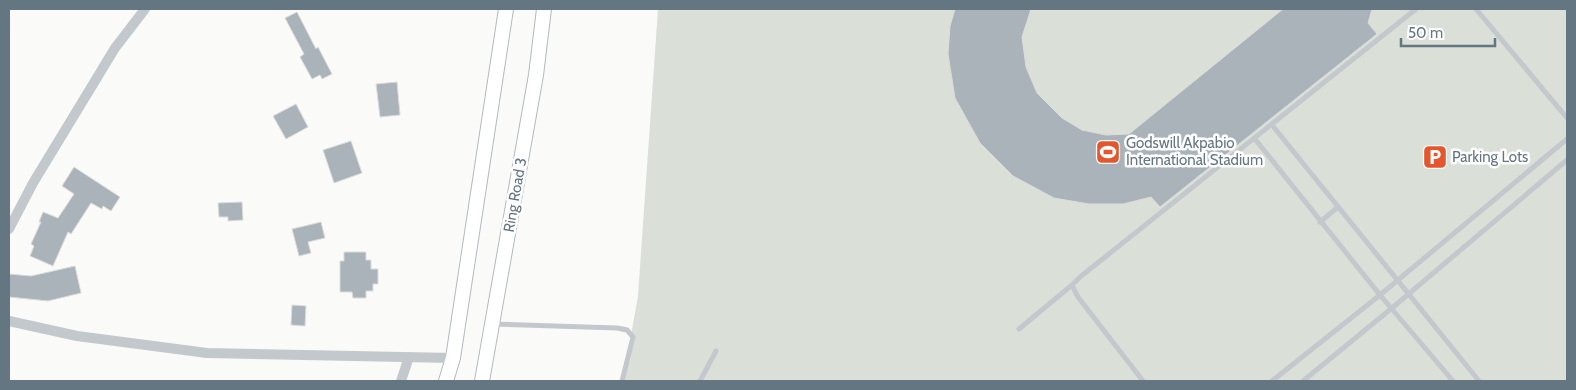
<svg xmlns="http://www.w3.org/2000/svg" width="1576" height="390" font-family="Cabin,sans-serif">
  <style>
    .green { fill: #dadfd7 }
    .building { fill: #aab3b9; stroke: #dcdcda }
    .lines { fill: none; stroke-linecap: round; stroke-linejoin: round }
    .secondary-casing { stroke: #b3babf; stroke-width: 16 }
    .service { stroke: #c3c8cc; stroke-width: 5 }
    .minor { stroke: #c3c8cc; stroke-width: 10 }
    .secondary { stroke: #fff; stroke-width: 14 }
    .labels { text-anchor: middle; stroke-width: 5; stroke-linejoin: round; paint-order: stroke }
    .poi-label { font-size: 15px; fill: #657683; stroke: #fff; text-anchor: start }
    .street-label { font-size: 15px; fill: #657683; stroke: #fff }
  </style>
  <rect width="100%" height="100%" fill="#fafaf8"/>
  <!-- green -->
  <path class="green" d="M658,9H1567V381H623L638,296Z"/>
  <!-- building -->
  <path class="building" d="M955,9H1031L1022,37L1026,67L1037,93L1062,118L1082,130L1106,135L1129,134L1283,9H1372L1368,23L1377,34L1160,207L1151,197L1123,204H1089L1054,198L1013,176L980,143L955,98L948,54L950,26Z
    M297,12L316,49L318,47L332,74L322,79L320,75L312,79L300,57L304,54L285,18Z
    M397,82L400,115L380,117L376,84Z
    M296,104L308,127L286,139L273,116Z
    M351,141L362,173L334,183L323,150Z
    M74,167L120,197L111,211L103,206L102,209L91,203L71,234L68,232L53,266L30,256L34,246L31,244L41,222H39L43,212L58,218L74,194L62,186Z
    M242,202L243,220L228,221V217H219L218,203Z
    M321,222L325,238L308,242L311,253L299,256L292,229Z
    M344,252H366V260H371V269H378V284H373V291H366V298H353L352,292H340V261H344Z
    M75,266L81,293L48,301L9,297V274L31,276Z
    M292,305L306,306L305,326L291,325Z"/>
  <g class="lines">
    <defs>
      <path id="secondary" d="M446,381L453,358L506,9
        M482,381L536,75L544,9"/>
    </defs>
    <!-- secondary casing -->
    <use href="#secondary" class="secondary-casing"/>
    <!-- service -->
    <path class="service" d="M1476,9L1567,118
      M1272,125L1479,381
      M1255,139L1380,295L1453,381
      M1320,222L1338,207
      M1072,285L1078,297L1143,381
      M493,324L617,328L627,330L633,337L622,381
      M1019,329L1072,285L1080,277L1416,9
      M700,381L716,351
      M1272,381L1380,295L1567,139
      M1303,381L1392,308L1567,160"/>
    <!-- minor -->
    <path class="minor" d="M9,229L33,183L115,48L145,9
      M9,321L77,336L207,353L453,358
      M401,381L409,357"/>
    <!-- secondary -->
    <use href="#secondary" class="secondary"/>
  </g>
  <!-- icons -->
  <defs>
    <symbol id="stadium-square" viewBox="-11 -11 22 22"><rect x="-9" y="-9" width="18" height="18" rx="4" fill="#e4572e" stroke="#fff"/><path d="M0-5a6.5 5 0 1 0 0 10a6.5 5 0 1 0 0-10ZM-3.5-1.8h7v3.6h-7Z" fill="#fff"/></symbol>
    <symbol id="parking-square" viewBox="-11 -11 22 22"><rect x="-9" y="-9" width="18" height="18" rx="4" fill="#e4572e" stroke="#fff"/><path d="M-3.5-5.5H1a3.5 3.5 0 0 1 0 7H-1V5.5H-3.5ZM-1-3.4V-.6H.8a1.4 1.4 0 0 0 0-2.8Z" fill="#fff"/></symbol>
  </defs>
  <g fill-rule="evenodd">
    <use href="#stadium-square" x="1094" y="138" width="28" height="28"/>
    <use href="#parking-square" x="1421" y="143" width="28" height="28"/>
  </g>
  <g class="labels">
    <!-- poi labels -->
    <g class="poi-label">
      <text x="1126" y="148">Godswill Akpabio<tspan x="1126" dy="17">International Stadium</tspan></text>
      <text x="1452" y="162">Parking Lots</text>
    </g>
    <!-- street labels -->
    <g class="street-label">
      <text transform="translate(515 195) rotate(-80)" y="5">Ring Road 3</text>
    </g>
  </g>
  <!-- border -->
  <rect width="1576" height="390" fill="none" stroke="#657683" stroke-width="20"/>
  <!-- scale -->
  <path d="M1401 38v8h94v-8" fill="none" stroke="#657683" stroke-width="2.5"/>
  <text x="1408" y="38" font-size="15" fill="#657683" stroke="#ffffff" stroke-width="4" paint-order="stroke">50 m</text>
</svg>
